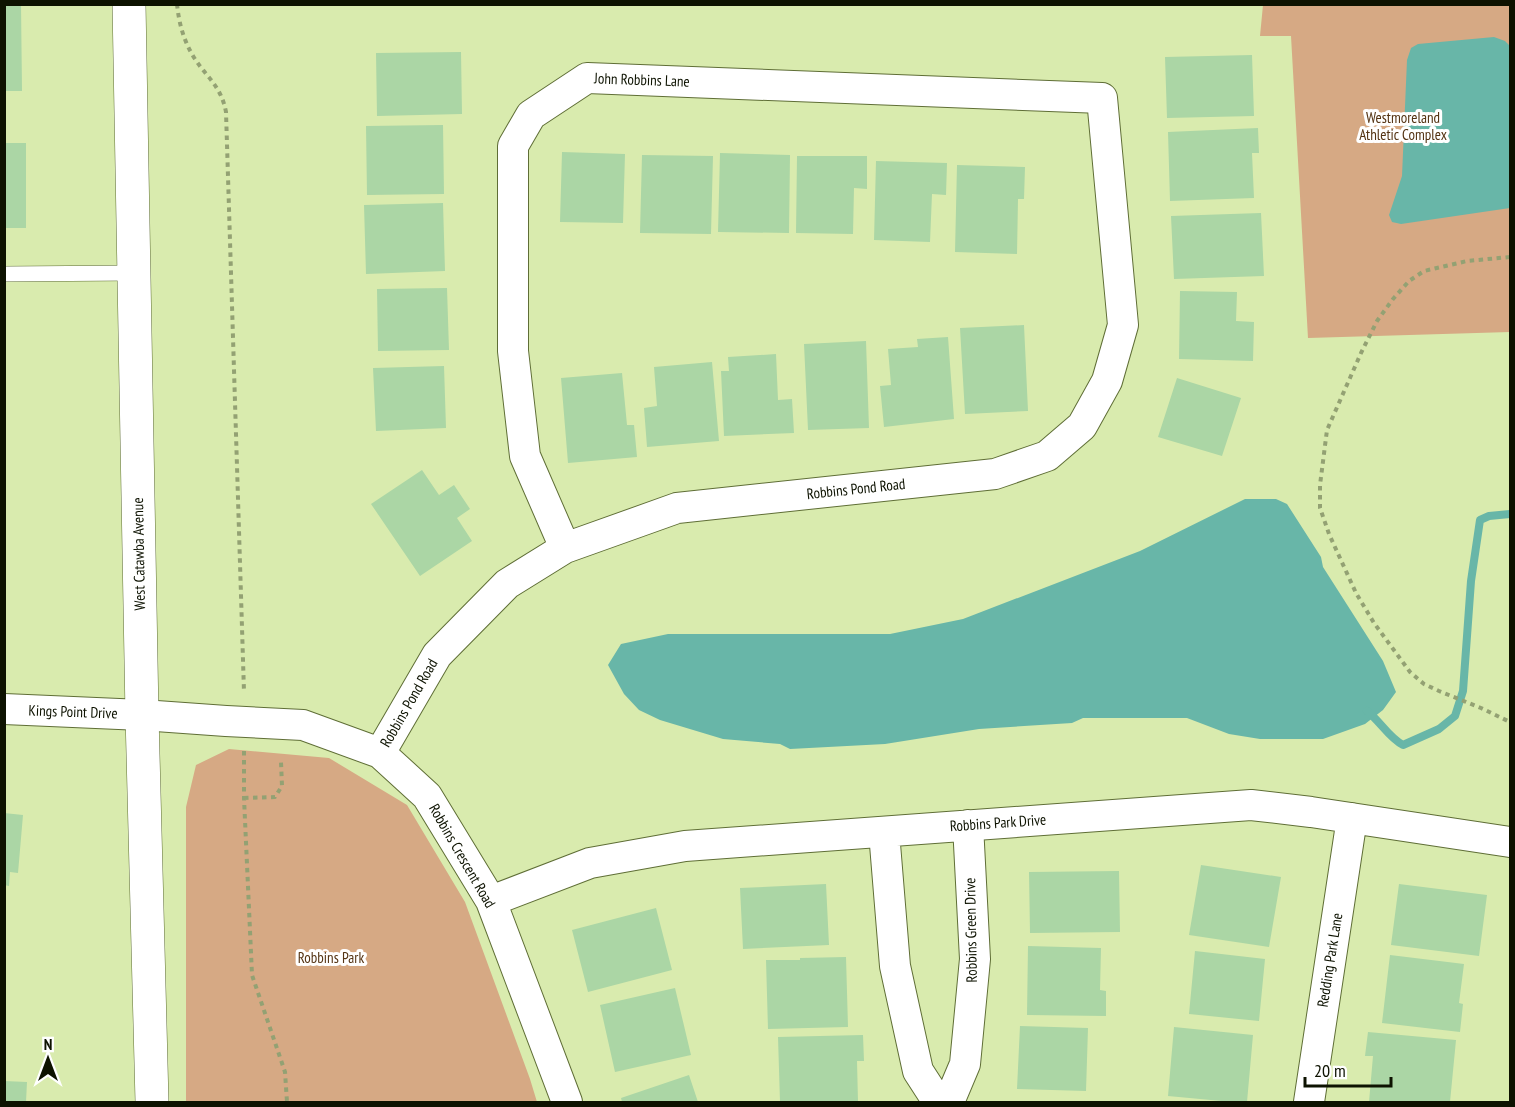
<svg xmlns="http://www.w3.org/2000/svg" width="1515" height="1107" font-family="'PT Sans Narrow',sans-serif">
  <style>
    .green { fill: #d6a984 }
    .water { fill: #68b6a8 }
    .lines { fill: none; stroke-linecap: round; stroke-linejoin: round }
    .stream { stroke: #68b6a8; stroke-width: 8 }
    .building { fill: #abd6a5 }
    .lane-casing { stroke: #5f6e36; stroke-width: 16 }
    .street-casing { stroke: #5f6e36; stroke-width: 32 }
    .secondary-casing { stroke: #5f6e36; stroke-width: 34 }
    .path { stroke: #93a173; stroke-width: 4; stroke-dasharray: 4.5 4.5; stroke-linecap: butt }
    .lane { stroke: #fff; stroke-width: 15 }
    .street { stroke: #fff; stroke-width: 30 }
    .secondary { stroke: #fff; stroke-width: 33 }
    .labels { text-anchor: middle; stroke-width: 6; stroke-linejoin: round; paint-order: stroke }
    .street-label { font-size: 15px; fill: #0d1200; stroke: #fff }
    .park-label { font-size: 15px; fill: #543313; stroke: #fff }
  </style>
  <rect width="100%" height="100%" fill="#d9ebae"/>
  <!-- green -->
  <path class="green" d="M1263,5H1510V332L1308,338L1291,36H1260Z
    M229,749L329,758L407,805L465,902L530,1079L537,1102H186V807L196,765Z"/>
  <!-- water -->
  <path class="water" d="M1494,37L1505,41L1510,46V208L1401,224L1392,222L1389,215L1402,176L1407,60L1411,48L1418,44Z
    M1245,499H1276L1287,504L1321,557L1323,567L1383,661L1396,692L1383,710L1365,724L1323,739H1260L1229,734L1187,718H1083L1072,723L979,729L885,744L790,749L780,744L723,739L660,720L639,710L624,694L608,665L621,644L668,634H890L963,619L1140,551Z"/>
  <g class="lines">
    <!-- stream -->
    <path class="stream" d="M1367,711C1380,721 1389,738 1403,745L1439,729L1455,716L1463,691L1471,581L1480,520L1489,516L1510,514"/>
  </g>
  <!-- building -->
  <path class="building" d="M4,4H21L22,91H4Z
    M461,52L462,114L377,116L376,53Z
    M1252,55L1254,116L1167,118L1165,57Z
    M443,125L444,194L367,195L366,126Z
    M1258,128L1259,153H1252L1254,198L1170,201L1168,132Z
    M5,143H26V228H5Z
    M562,152L625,154L623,223L560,222Z
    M720,153L790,155L789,233L718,232Z
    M642,155L713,156L711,234L640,233Z
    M797,156H867V189L854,188L853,234L796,233Z
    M876,161L947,163L946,195L932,194L930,242L874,240Z
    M957,165L1025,167L1024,199H1018L1017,254L955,252Z
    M443,203L445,271L366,274L364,205Z
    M1261,213L1264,276L1174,279L1171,216Z
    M447,288L449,350L378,351L377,289Z
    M1180,291L1237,292L1236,321L1254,322L1253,361L1179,359Z
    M1024,325L1028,411L965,414L960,328Z
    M948,337L954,419L884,427L880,386L891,385L888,349L918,347L917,339Z
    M866,341L869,428L808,430L804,344Z
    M776,354L778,400L792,399L794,433L724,436L721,371H729L728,357Z
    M712,362L719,441L647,447L644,408L657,406L654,367Z
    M444,366L446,428L376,431L373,368Z
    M622,373L627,425H634L637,457L568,463L561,378Z
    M1177,378L1241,398L1222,456L1158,437Z
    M422,470L439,495L454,485L470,509L457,518L472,541L420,576L371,504Z
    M4,813L23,815L18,873L10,872L9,886L4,885Z
    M1201,865L1281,877L1269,947L1189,935Z
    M1119,871L1120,932L1030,933L1029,872Z
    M826,884L829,945L743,949L740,888Z
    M1399,884L1487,895L1479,956L1391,945Z
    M656,908L672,970L588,992L572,930Z
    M1028,946L1101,948L1100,990L1106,991V1016L1027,1015Z
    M1195,951L1265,959L1259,1021L1189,1014Z
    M1390,955L1464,964L1459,1003L1463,1004L1460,1032L1382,1023Z
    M846,957L848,1027L768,1029L766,960H800V958Z
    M675,988L691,1055L615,1072L600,1005Z
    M1020,1026L1088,1028L1086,1091L1017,1089Z
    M1174,1027L1253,1035L1247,1102H1232L1168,1096Z
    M1368,1032L1456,1040L1450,1102H1369L1373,1056H1365Z
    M863,1035L864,1061H857L858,1102H780L778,1037Z
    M689,1075L698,1102H622L621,1098Z
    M4,1081L27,1082L26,1102H4Z"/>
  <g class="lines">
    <defs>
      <path id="lane" d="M4,274L134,273"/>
      <path id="street" d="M4,709L142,715L226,721L303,725L380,753L427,796L491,901L567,1102
        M380,753L437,655L507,584L565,548L677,508L995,474L1047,456L1082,426L1107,381L1123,325L1102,98L587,78L531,115L513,146V351L525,456L565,548
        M884,832L895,966L918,1071L938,1102
        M491,901L590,863L685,846L1251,805L1311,812L1510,842
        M949,1102L965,1064L975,959L968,825
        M1309,1102L1352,818"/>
      <path id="secondary" d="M129,4L142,715L152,1102"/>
    </defs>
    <!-- lane casing -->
    <use href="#lane" class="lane-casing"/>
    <!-- street casing -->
    <use href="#street" class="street-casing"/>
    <!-- secondary casing -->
    <use href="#secondary" class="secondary-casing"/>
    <!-- path -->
    <path class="path" d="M177,4C179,24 184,42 195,59C208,79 221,86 226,112L244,692
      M1510,257L1467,261L1424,271L1409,281L1393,299L1377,321L1361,353L1327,430L1320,485V508L1329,534L1356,593L1374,623L1410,672L1424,684L1439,691L1481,708L1510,722
      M244,751V798L252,975L285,1072L287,1102
      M244,798L275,797L282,786L281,762"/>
    <!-- lane -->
    <use href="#lane" class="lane"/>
    <!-- street -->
    <use href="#street" class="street"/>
    <!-- secondary -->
    <use href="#secondary" class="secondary"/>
  </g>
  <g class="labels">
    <!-- street labels -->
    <g class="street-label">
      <text transform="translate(642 80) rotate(2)" y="5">John Robbins Lane</text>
      <text transform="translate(856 489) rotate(-6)" y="5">Robbins Pond Road</text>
      <text transform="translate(139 554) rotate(-91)" y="5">West Catawba Avenue</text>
      <text transform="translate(409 703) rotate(-60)" y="5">Robbins Pond Road</text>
      <text transform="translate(73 712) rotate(2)" y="5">Kings Point Drive</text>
      <text transform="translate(998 823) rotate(-4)" y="5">Robbins Park Drive</text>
      <text transform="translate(462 856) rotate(60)" y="5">Robbins Crescent Road</text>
      <text transform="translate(971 930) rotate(-91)" y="5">Robbins Green Drive</text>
      <text transform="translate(1330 960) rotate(-81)" y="5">Redding Park Lane</text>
    </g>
    <!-- park labels -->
    <g class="park-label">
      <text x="1403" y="123">Westmoreland<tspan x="1403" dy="17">Athletic Complex</tspan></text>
      <text x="331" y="963">Robbins Park</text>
    </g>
  </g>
  <!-- border -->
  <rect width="1515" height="1107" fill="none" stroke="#0d1200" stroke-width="12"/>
  <!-- north arrow -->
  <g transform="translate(48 1059)" stroke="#ffffff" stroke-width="4.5" paint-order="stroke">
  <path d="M0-4.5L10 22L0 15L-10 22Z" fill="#0d1200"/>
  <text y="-9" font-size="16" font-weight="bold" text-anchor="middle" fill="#0d1200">N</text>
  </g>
  <!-- scale -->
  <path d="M1305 1077v9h86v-9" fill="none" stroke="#0d1200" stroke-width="3"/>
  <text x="1314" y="1077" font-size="18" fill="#0d1200" stroke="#ffffff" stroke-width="4.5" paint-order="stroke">20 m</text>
</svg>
